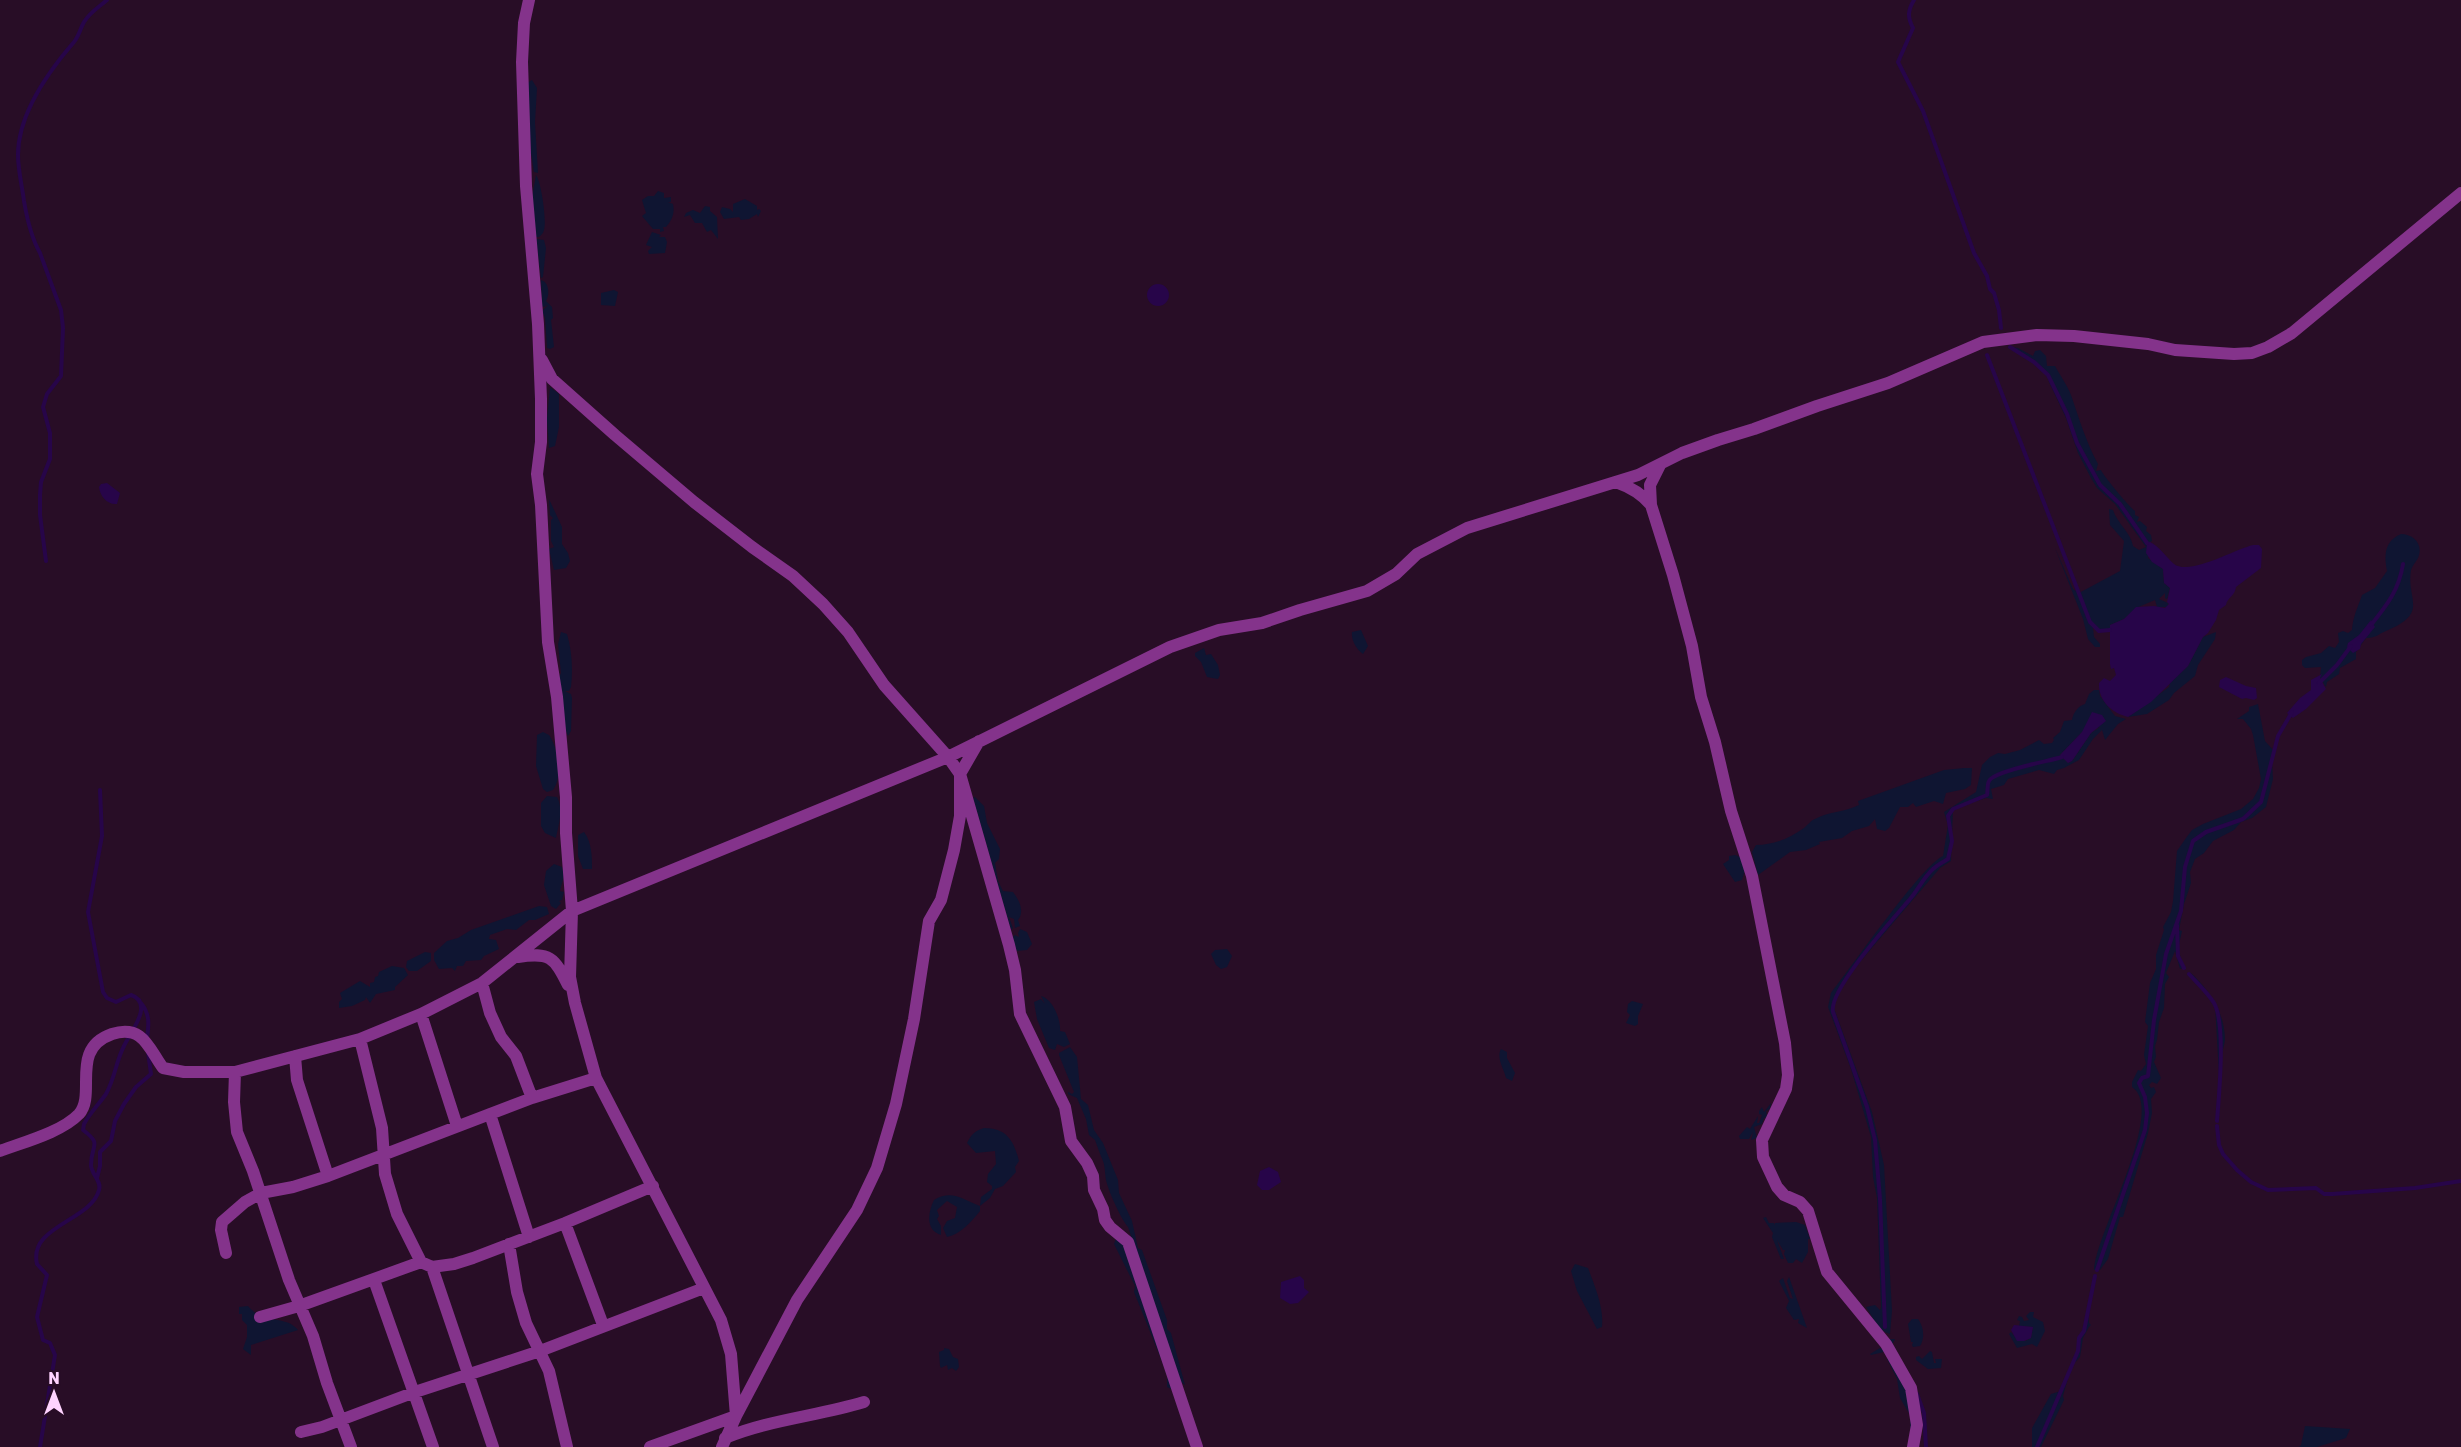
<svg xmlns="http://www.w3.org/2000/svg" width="2461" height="1447" font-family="Rubik,sans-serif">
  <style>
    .green { fill: #0f1532; fill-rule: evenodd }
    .water { fill: #270549 }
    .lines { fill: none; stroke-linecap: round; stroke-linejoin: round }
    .stream { stroke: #270549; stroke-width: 4 }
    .minor { stroke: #84338b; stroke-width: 12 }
  </style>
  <rect width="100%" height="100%" fill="#280d26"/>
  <!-- green -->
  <path class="green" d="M532,80L537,88L535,122L538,173L534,172L531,153L527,83Z
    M536,175C541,181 547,221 544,230C543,234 541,235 539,237H536L532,197Z
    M658,191L664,193V198L671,197V202H668L673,204C675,213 672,220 666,227H663L664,231L660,232V229H653L642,216L646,213L642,200L648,196H654Z
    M745,199L757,206V210L759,209L761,211L758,217L757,214L749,219L741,220L739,217L724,219L720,212L722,207L730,209L733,212V204Z
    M705,206L710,207V211L717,217L718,239L711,230L707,232L702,223H695L690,215L684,217L686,213L693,210L700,213Z
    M652,232L661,235L659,237H665L667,242L665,253L649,254L648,251L652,247L646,245Z
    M536,239L544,240L546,248L543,277L541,278Z
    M541,280C549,282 550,294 546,301L552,307L553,318L551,320L554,347L550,349L547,348L545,318L542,311L548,305L544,307L542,306Z
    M614,290L618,292L615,306L601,305V293Z
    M2010,347L2018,348L2033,356L2035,351L2040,350L2046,356L2047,366H2055C2060,375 2067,385 2071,395C2079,418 2086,442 2098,464L2096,471L2101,470C2102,474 2130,508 2135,511V515L2139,517L2137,522L2140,521L2147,527L2146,531L2151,535L2152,541L2150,542L2148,558L2163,569L2164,583L2170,588L2167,599L2165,598V593L2159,599L2168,603V607H2157L2155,600L2136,608L2124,619L2110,625V630C2104,633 2099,631 2093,628L2094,637L2100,644V647H2095L2088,639L2083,619L2055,548L2073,589L2079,593L2120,571L2124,541L2110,525L2109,509L2113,510C2117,523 2131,533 2133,546L2139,550L2146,547L2115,504L2097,488L2091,478L2078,453L2066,418L2049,382L2048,375L2041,367Z
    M550,387L559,394V427L555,446L549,448L547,419Z
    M549,499L562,527V544L568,553L570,561L566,568L554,570L549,549L554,547L551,541V520L553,518L550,515Z
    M2401,534C2413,534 2424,544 2418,558C2416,562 2412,566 2411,570C2406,601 2430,612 2386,631C2378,634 2377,638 2366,638L2356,652V659L2340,668L2339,674L2327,682L2326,687L2320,678L2321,667L2305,668L2302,665V660L2306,657L2321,653L2329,646L2335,648L2339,642L2338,633L2343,631L2348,633L2352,630C2353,616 2358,607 2362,595L2375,588L2387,571C2384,556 2384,541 2401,534Z
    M1361,630L1368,646L1363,654C1356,649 1351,640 1352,632Z
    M561,632L567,634C572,651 573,669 571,687L569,691H565L571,694L572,698L571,731L568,736L565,729L559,677L561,673L558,644Z
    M2216,632L2215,639L2198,665L2195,676L2174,693L2169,700L2147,714L2128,717L2169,687L2170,683L2188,666L2203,637Z
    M1204,648L1206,655L1211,654L1218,665L1220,675L1218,679L1207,677L1201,662L1195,656V653Z
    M2094,690H2099L2100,696L2115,716L2126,719L2118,724L2105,740L2102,730L2093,739L2079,760L2064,768L2057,770L2054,774L2039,770L2008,779L2004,785L1991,789L1993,799L1986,798L1953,809L1951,861L1940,868L1853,970L1832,1003L1872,1112L1884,1165L1892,1311L1890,1334C1878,1331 1873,1317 1866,1307L1875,1305L1880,1310L1881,1307L1877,1198L1873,1177L1871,1137L1851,1069L1828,1007L1831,993C1850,969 1922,865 1943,856L1948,825L1944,812L1976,792L1982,765L1990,757L1998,753L2005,754L2020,750L2039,740L2044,744L2052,743L2054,740L2053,738L2060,732L2064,721L2072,720C2073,713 2078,706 2085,704L2089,694ZM2100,727L2091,733L2072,761L2068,763L2060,755L2082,732Z
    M2258,704L2265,741L2274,751L2272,761L2273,779L2266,807L2252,818L2241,822L2234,830L2213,841L2204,853L2195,859L2190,872L2191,883L2184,904L2179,930L2182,931L2178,949L2184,968L2180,969L2175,951L2166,973L2169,977L2165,984L2164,1008L2159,1022L2157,1040L2155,1046L2156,1057L2154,1062L2161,1078L2157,1084L2152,1082L2149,1085L2151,1088L2154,1087L2156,1092L2151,1099L2152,1113L2148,1133L2123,1217H2120L2108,1259L2100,1270H2094C2096,1232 2167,1110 2132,1087V1082L2138,1070L2141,1071L2146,1064L2144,1055L2148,1026L2145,1022L2150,983L2156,969V955L2164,930L2163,927L2171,912L2173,901L2177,851L2186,838L2192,830L2203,824L2241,809L2253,799L2259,788L2261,779L2253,735L2251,729L2243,719H2237L2249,711V707Z
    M543,732L549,735C559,750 563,776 553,790L547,792L543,789L536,766L537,735Z
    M1964,768H1972L1971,785L1965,789L1946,793L1943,804L1934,801L1916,807L1913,803L1908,807H1900L1889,828L1885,831L1877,829L1875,819L1869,826L1852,831L1842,838L1819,842L1820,844L1806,850L1790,852L1758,875L1752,852L1756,845C1774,845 1790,838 1804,828C1808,825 1810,821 1815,819C1827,812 1845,812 1859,805L1858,801L1944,770Z
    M547,796L557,797C564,810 558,826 556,838L545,833L541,826V803Z
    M975,797L984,806L987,823L1000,849L999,859L995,863L998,881L1003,891L1013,892C1019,900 1025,911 1018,920L1020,926L1015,928L1014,919L1009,917L1013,928L1011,930L973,798Z
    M584,832C592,842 592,858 592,869H583L578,856V835Z
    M1735,855L1740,857L1745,870L1742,880L1735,882L1723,864L1729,860V856Z
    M554,864L562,867L564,876L560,891L564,892L562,900L559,901L561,903L556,909L551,906L544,885L546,871Z
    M539,906L547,907L549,914L535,920H529L516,930L507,929L490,935L489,939L496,940L499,949L484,956L481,960L466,961L463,966H457L455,971L452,968L439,969L434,960V953L447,941L458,938L471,930Z
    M1020,929L1027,932L1032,944L1027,950L1017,951L1012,938L1015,935L1019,937L1018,933Z
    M1227,949L1232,956L1227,967L1221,969L1216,965L1211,954L1215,950Z
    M425,952L431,953V961L417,971H409L406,967L407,961Z
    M392,966L404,968L408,975L395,987V990L376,994L370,1003L366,997L365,1000L352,1006L339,1008V1002L342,999L340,993L360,981L370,987V983L374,982L375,977L378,976L379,972Z
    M2190,972C2209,990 2224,1011 2225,1038C2225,1045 2222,1050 2222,1056C2221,1063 2222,1068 2219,1075L2215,1004Z
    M1041,996C1053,999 1061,1020 1060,1031L1065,1032L1070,1044L1064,1047L1057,1044L1055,1050L1049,1048L1037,1019L1034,1002L1041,999L1045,1004Z
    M1632,1001L1643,1004L1638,1016V1024L1635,1026L1626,1023L1630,1015L1627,1012L1628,1004Z
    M1070,1047L1077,1057L1081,1099L1088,1105L1094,1130L1103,1143L1118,1180L1119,1193L1132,1221L1138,1248L1142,1250L1167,1320V1329L1171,1333L1185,1385L1181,1382L1128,1227C1121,1219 1108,1190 1106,1180C1105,1174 1105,1166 1103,1161C1100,1154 1098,1148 1095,1140L1089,1135L1086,1119L1077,1098L1068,1094V1092L1072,1094L1074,1092L1059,1055V1053Z
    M1501,1049L1507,1052V1058L1515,1073L1512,1081L1506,1078C1504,1069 1496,1058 1501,1049Z
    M1771,1103L1770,1109L1766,1111L1767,1117L1764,1118L1762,1124L1754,1127L1757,1138L1751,1140L1753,1132L1749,1139H1740L1739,1136L1747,1127L1750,1129L1758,1116L1757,1123H1759L1762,1115L1759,1114V1111L1762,1107L1764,1112Z
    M984,1128C1007,1128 1014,1141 1019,1161L1015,1167L1016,1172L1003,1186L995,1189L990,1198L980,1206V1211C971,1222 961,1234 947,1237L943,1228L947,1221L955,1218L957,1207L947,1201L937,1210L939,1216L937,1219L941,1226V1235C925,1230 928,1212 934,1200C952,1189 963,1200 980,1206L981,1197L992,1189V1186L987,1182L988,1174L996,1164L995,1151L976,1153L967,1143C971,1135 974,1131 984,1128Z
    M1766,1217L1769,1223H1774V1225L1775,1223L1796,1222L1805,1225L1810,1239H1808V1252L1802,1263L1796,1259L1793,1263H1788L1784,1254L1785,1250H1783L1777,1240L1784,1259H1781L1772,1237L1773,1233L1763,1218Z
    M1116,1238L1124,1241L1173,1390L1167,1387V1376L1163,1364L1134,1292L1135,1286L1114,1244Z
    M1575,1264L1588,1268C1595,1287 1604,1307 1602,1327L1597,1329L1577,1291L1571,1271Z
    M1789,1277L1807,1328L1798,1323L1799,1319L1794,1320L1786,1308L1789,1301L1779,1281L1783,1278L1790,1298L1793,1299L1787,1281Z
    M248,1306C265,1326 285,1314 298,1330L251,1345V1355L243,1349L247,1337V1325L242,1320V1314H239V1307Z
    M2088,1310L2089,1323L2091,1325L2089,1327L2083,1338L2080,1357L2071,1367L2063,1396L2064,1400L2041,1447H2032V1428L2051,1394L2061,1391C2066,1378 2074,1365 2078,1351C2081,1337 2084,1324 2088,1310Z
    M2030,1312H2034L2033,1317L2043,1322L2045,1331L2037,1347L2032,1344L2017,1348L2009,1334L2011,1332L2016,1338L2025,1341L2031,1338L2033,1327L2019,1326L2020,1321L2017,1320L2019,1316L2022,1317L2024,1321L2029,1320L2026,1316Z
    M1912,1319H1918C1924,1327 1925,1338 1920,1346L1913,1347L1912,1345L1913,1342H1911L1908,1324Z
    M1888,1339H1895L1892,1345L1921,1403L1916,1409L1910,1433V1415L1900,1398L1897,1379L1887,1359V1354L1884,1352L1871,1355L1870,1354L1880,1348L1884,1349Z
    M944,1348L949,1349L953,1357L958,1359L959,1367L956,1371L952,1368L948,1370L947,1365L941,1368L940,1366L939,1352L944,1350Z
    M1930,1351L1932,1352L1934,1363H1936L1935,1359H1942L1941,1368L1928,1369L1916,1360V1357L1919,1356L1922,1359Z
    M2305,1426L2350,1429L2346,1438L2317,1447H2299L2301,1445Z"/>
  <!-- water -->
  <path class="water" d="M1147 295a11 11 0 1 1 22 0a11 11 0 1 1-22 0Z
    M107,483L120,493L117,504C107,505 100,496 99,487L101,484Z
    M2150,542C2160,547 2166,557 2174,564C2190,576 2235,549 2253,545H2259L2262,549L2261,568L2236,587C2235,596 2227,598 2226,605L2219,610L2216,620L2208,633L2203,637L2188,666L2151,702L2128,717C2111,713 2098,700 2099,683L2104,678L2110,681L2116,675L2114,668L2111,669L2110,664V625L2124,619L2136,607L2154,606L2165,608L2169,604L2167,602L2170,588L2164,583L2163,569L2152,562L2146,553L2147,543Z
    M2371,620L2375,627L2361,644L2360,649L2353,653L2347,647L2348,643L2359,635Z
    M2322,674L2320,678L2326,689L2306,709L2293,718L2287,713L2300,698L2311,690V680Z
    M2226,677L2246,686L2256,688L2257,698L2254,700L2246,698L2242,699L2219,687L2220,680Z
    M2092,712L2102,715L2106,721L2091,733L2072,761L2068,763L2060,755L2082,732Z
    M1269,1167L1278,1172L1281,1182L1269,1190H1262L1257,1185L1260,1171Z
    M1300,1276L1304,1280V1288L1309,1292L1298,1303L1290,1304L1280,1298L1281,1282Z
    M2014,1325L2033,1327L2031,1338L2024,1341H2017L2011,1330Z"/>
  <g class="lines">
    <!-- stream -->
    <path class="stream" d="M1914,0C1908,10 1907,17 1913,28L1898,62L1923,111L1974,253L1987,276L1990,289L1994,293L1999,310L2001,328
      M2010,347L2034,362L2048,375L2067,414L2077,443L2100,485L2120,504L2147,543
      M1987,355L2090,622L2099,631L2110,630
      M46,561L40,515V495L41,482L50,459V433L43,407L47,394L61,376L63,328L61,310L40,253C31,237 27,219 24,201C22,186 18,170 18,155C18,114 48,72 74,42C79,36 80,29 84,22C90,12 99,7 107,0
      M2371,625C2387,605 2399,590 2403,564
      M2319,683L2337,665L2351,646
      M2177,925L2178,956L2184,968
      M2189,974C2197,983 2208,993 2214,1003C2226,1024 2219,1095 2217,1121
      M141,1003C150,1014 149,1025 147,1038
      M2217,1126L2219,1145L2223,1154L2237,1170L2251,1182L2268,1190L2316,1188L2324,1194H2332L2415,1188L2461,1181
      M97,1178L100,1166V1152L111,1141L115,1121L124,1104L136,1087L151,1074L148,1052
      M2097,1270L2145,1130L2147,1113L2145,1097L2139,1083L2142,1078L2148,1076L2154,1020L2166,954L2181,911L2185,867L2193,841L2206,832L2243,819L2261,802L2278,736L2292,712
      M1885,1327L1880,1199L1875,1140L1867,1107L1833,1012C1828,990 1894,918 1910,899C1918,890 1923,878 1933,869C1937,865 1943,862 1948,859L1952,841L1948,816L1953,809L1987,795C1988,791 1987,784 1989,781C1993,771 2050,761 2062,757
      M1917,1394L1924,1413L1926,1447
      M40,1447L55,1355L50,1343L43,1340L37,1317L47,1275L37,1264C28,1226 91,1221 99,1190C102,1181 91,1174 91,1165C91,1144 103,1145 83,1130L84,1124C90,1113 99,1104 106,1094C115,1078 116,1061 124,1046C130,1033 155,1003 131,995L116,1002L107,998L103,992L88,912L102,836L100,790
      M2037,1447L2078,1351L2079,1338L2084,1331L2095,1276"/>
    <!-- minor -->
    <path class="minor" d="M529,0L524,23L522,62L526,186L538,324L541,399V442L537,474L541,505L548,642L557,697L566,797V833L572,911L570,977L575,1003L596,1078L721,1320L731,1354L736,1416L722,1447
      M542,360L552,379L615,435L694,502L752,547L793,576L823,604L848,632L884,685L948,757L960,774L1009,945L1015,970L1020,1014L1065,1107L1071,1141L1087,1163L1093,1176L1094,1190L1103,1209L1105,1220L1110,1227L1128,1242L1197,1447
      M1660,465L1650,485L1651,505L1673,575L1692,646L1701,697L1715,742L1731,811L1752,876L1785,1043L1788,1075L1786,1089L1762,1140L1763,1157L1777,1187L1784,1195L1800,1202L1808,1211L1827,1272L1886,1344L1911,1388L1917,1425L1913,1447
      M1616,482C1630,487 1641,493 1650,504
      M518,957C550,952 554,957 568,985
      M482,983L490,1013L501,1037L516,1056L532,1098
      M421,1014L457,1126
      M360,1039L382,1128L385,1174L397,1214L421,1262
      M295,1056L297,1080L328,1176
      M235,1072L234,1102L237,1132L253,1171L289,1280L313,1336L327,1383L351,1447
      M490,1114L529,1237
      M0,1151C24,1142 62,1132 79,1114C97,1094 69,1049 112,1034C143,1024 149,1049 163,1068L184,1072H235L360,1039L421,1014L482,983L572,911L948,757L1170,647L1219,630L1262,623L1300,610L1367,591L1396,574L1417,554L1467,528L1638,475L1682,453L1718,440L1754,429L1817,406L1888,383L1983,342L2037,335L2074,336L2148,344L2175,350L2234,354L2252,353L2268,347L2292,333L2461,193
      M565,1223L603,1325
      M509,1244L517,1292L526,1323L549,1371L567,1447
      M226,1253L221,1230L222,1222L245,1202L261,1193L293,1187L328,1176L532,1098L596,1078
      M432,1267L493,1447
      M374,1280L433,1447
      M260,1317L299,1306L421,1262L432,1267L454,1264L473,1258L565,1223L653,1186
      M301,1432L322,1427L415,1392L540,1351L704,1288
      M725,1438C768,1420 818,1416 864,1402
      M650,1447L736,1416L797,1300L857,1210L877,1168L896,1104L914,1019L929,921L941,900L954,850L960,816V774L979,741"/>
  </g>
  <!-- north arrow -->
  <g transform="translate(54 1393)" stroke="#280d26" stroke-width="4.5" paint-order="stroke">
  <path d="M0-4.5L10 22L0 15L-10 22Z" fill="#ffd3ff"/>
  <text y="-9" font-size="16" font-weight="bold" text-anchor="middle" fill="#ffd3ff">N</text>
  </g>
</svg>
